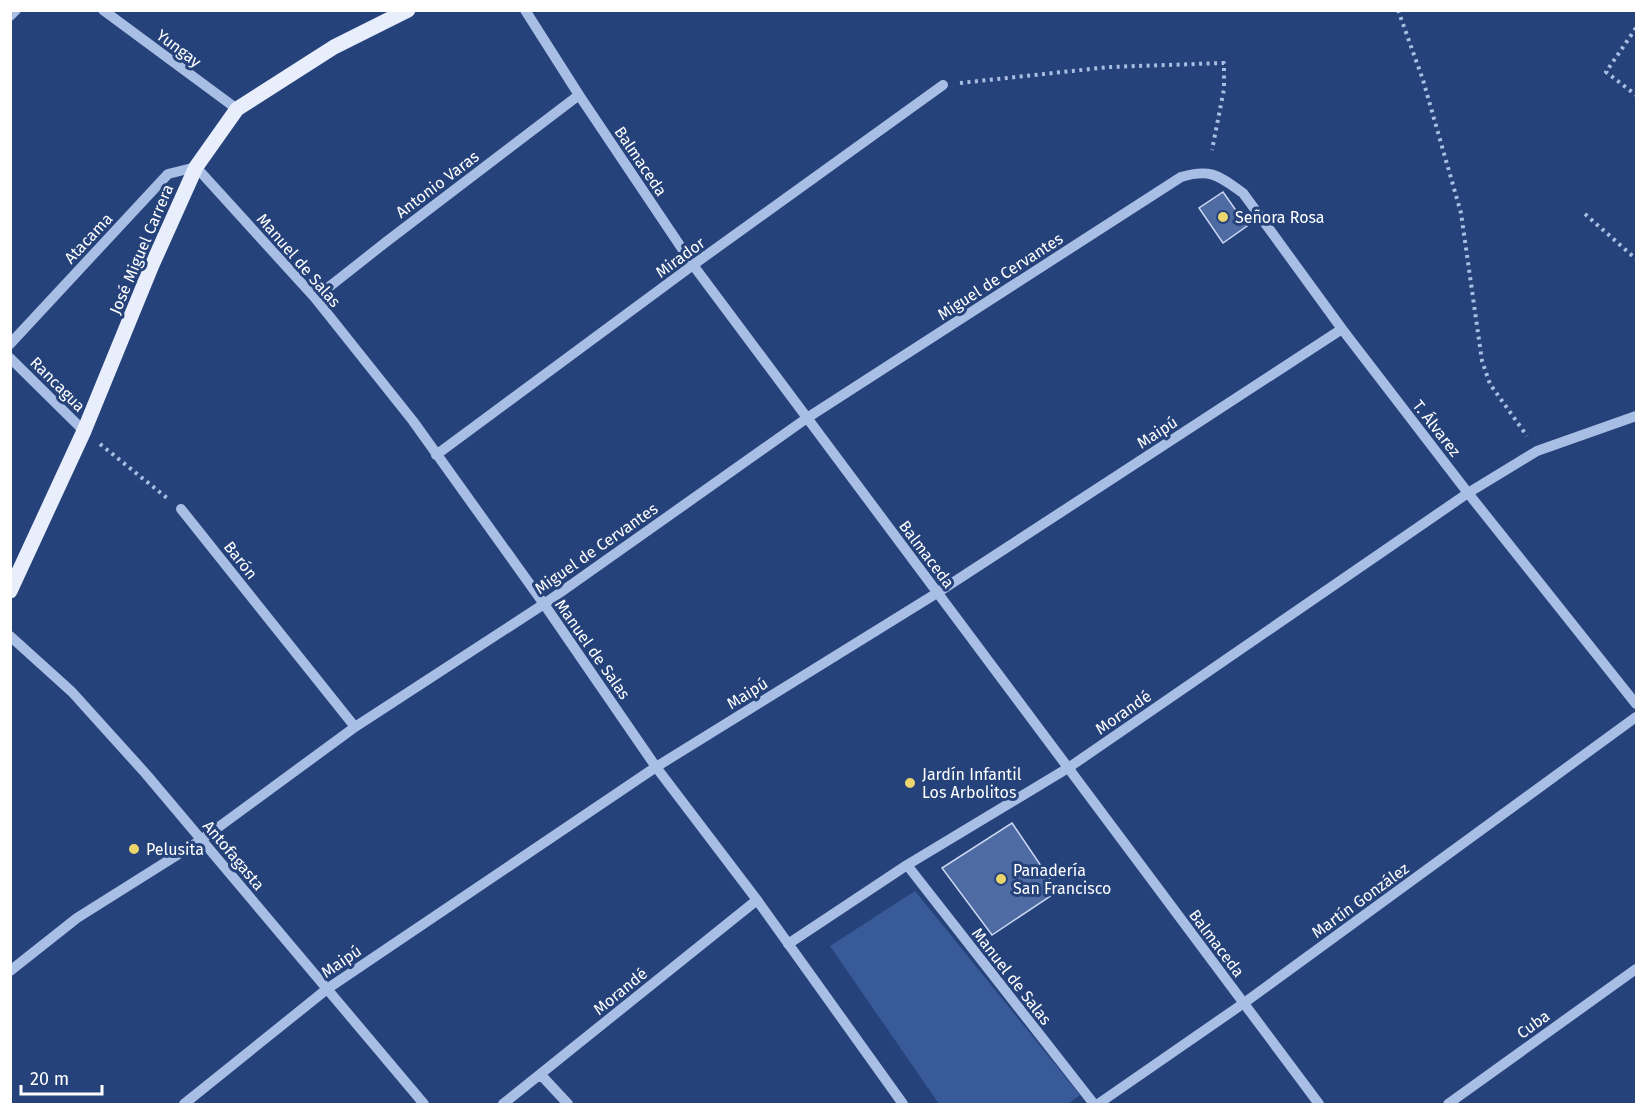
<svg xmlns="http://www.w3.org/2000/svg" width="1647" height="1115" font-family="'Fira Sans',sans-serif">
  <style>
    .green { fill: #395a98 }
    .building { fill: #4e6ba3; stroke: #cbd9f3; stroke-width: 1.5 }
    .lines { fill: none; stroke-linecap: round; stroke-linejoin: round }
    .path { stroke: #a9bee4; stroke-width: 4; stroke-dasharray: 3 4.5; stroke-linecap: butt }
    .minor { stroke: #a9bee4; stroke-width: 10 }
    .major { stroke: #e8eefc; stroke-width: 15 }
    .poi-dot { fill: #edd56d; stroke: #25427a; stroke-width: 2 }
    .labels { text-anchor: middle; stroke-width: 6; stroke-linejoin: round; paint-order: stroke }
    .street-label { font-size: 16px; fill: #fff; stroke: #25427a }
    .poi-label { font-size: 16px; fill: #fff; stroke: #25427a; text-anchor: start }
  </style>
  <rect width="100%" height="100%" fill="#25427a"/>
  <!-- green -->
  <path class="green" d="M915,891L1080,1095L1068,1104H939L830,946Z"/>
  <!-- building -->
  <path class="building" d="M1223,192L1247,226L1223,243L1199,208Z
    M1012,823L1058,891L992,935L942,868Z"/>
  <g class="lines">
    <!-- path -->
    <path class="path" d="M1398,10L1423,80L1461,213L1482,361L1490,384L1527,436
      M1636,28L1606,72L1636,95
      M960,83L1109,67L1224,63V89L1212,150
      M1585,214L1636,259
      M100,444L167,498"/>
    <!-- minor -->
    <path class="minor" d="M103,10L237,109
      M525,10L579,95L693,265L1319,1104
      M10,16L16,10
      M315,298L386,242L579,95
      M10,344L168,174L196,167L315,298L413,421L544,604L656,767L757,900L903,1104
      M10,358L84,431
      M436,455L693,265L943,85
      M181,509L355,727
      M10,636L72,692L146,774L424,1104
      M907,865L1094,1104
      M788,944L907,865L1068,768L1468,493L1537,451L1636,416
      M10,971L77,918L201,840L355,727L544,604L807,418L1181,177C1211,168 1219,176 1243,193L1342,329L1468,493L1636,704
      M541,1075L568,1104
      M184,1104L327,989L656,767L937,593L1342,329
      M503,1104L757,900
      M1098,1104L1244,1003L1636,717
      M1448,1104L1636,969"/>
    <!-- major -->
    <path class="major" d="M10,591L84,431L152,265L196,167L237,109L334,47L408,10"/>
  </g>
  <!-- markers -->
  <g class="poi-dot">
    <circle cx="1223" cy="217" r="6"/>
    <circle cx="910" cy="783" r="6"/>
    <circle cx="134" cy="849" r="6"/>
    <circle cx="1001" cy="879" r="6"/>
  </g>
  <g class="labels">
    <!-- street labels -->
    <g class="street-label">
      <text transform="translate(179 48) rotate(37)" y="6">Yungay</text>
      <text transform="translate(641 161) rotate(56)" y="6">Balmaceda</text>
      <text transform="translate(437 184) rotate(-37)" y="6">Antonio Varas</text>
      <text transform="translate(88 238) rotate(-47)" y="6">Atacama</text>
      <text transform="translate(141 249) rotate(-67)" y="6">José Miguel Carrera</text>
      <text transform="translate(680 257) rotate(-36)" y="6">Mirador</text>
      <text transform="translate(299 260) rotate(49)" y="6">Manuel de Salas</text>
      <text transform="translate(1000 276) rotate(-33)" y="6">Miguel de Cervantes</text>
      <text transform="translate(58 384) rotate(45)" y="6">Rancagua</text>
      <text transform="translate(1437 428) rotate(52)" y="6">T. Álvarez</text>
      <text transform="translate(1157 432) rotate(-33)" y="6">Maipú</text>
      <text transform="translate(596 548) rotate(-35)" y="6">Miguel de Cervantes</text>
      <text transform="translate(927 554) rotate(53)" y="6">Balmaceda</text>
      <text transform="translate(241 560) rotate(52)" y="6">Barón</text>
      <text transform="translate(593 649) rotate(55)" y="6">Manuel de Salas</text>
      <text transform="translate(747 693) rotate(-32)" y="6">Maipú</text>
      <text transform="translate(1123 712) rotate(-35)" y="6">Morandé</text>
      <text transform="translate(234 855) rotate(50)" y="6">Antofagasta</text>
      <text transform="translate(1360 900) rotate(-36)" y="6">Martín González</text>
      <text transform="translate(1217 943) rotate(53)" y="6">Balmaceda</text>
      <text transform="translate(341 961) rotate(-34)" y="6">Maipú</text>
      <text transform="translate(1012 976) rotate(52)" y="6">Manuel de Salas</text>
      <text transform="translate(620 991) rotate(-39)" y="6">Morandé</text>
      <text transform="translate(1533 1024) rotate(-36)" y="6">Cuba</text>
    </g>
    <!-- poi labels -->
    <g class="poi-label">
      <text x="1235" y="223">Señora Rosa</text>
      <text x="922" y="780">Jardín Infantil<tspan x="922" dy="18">Los Arbolitos</tspan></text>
      <text x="146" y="855">Pelusita</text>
      <text x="1013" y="876">Panadería<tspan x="1013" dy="18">San Francisco</tspan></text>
    </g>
  </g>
  <!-- border -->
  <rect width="1647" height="1115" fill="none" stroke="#ffffff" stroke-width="24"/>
  <!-- scale -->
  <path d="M21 1085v9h81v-9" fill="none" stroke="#ffffff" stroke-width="3"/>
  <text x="30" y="1085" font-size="18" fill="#ffffff" stroke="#25427a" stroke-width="4.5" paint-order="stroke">20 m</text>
</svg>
